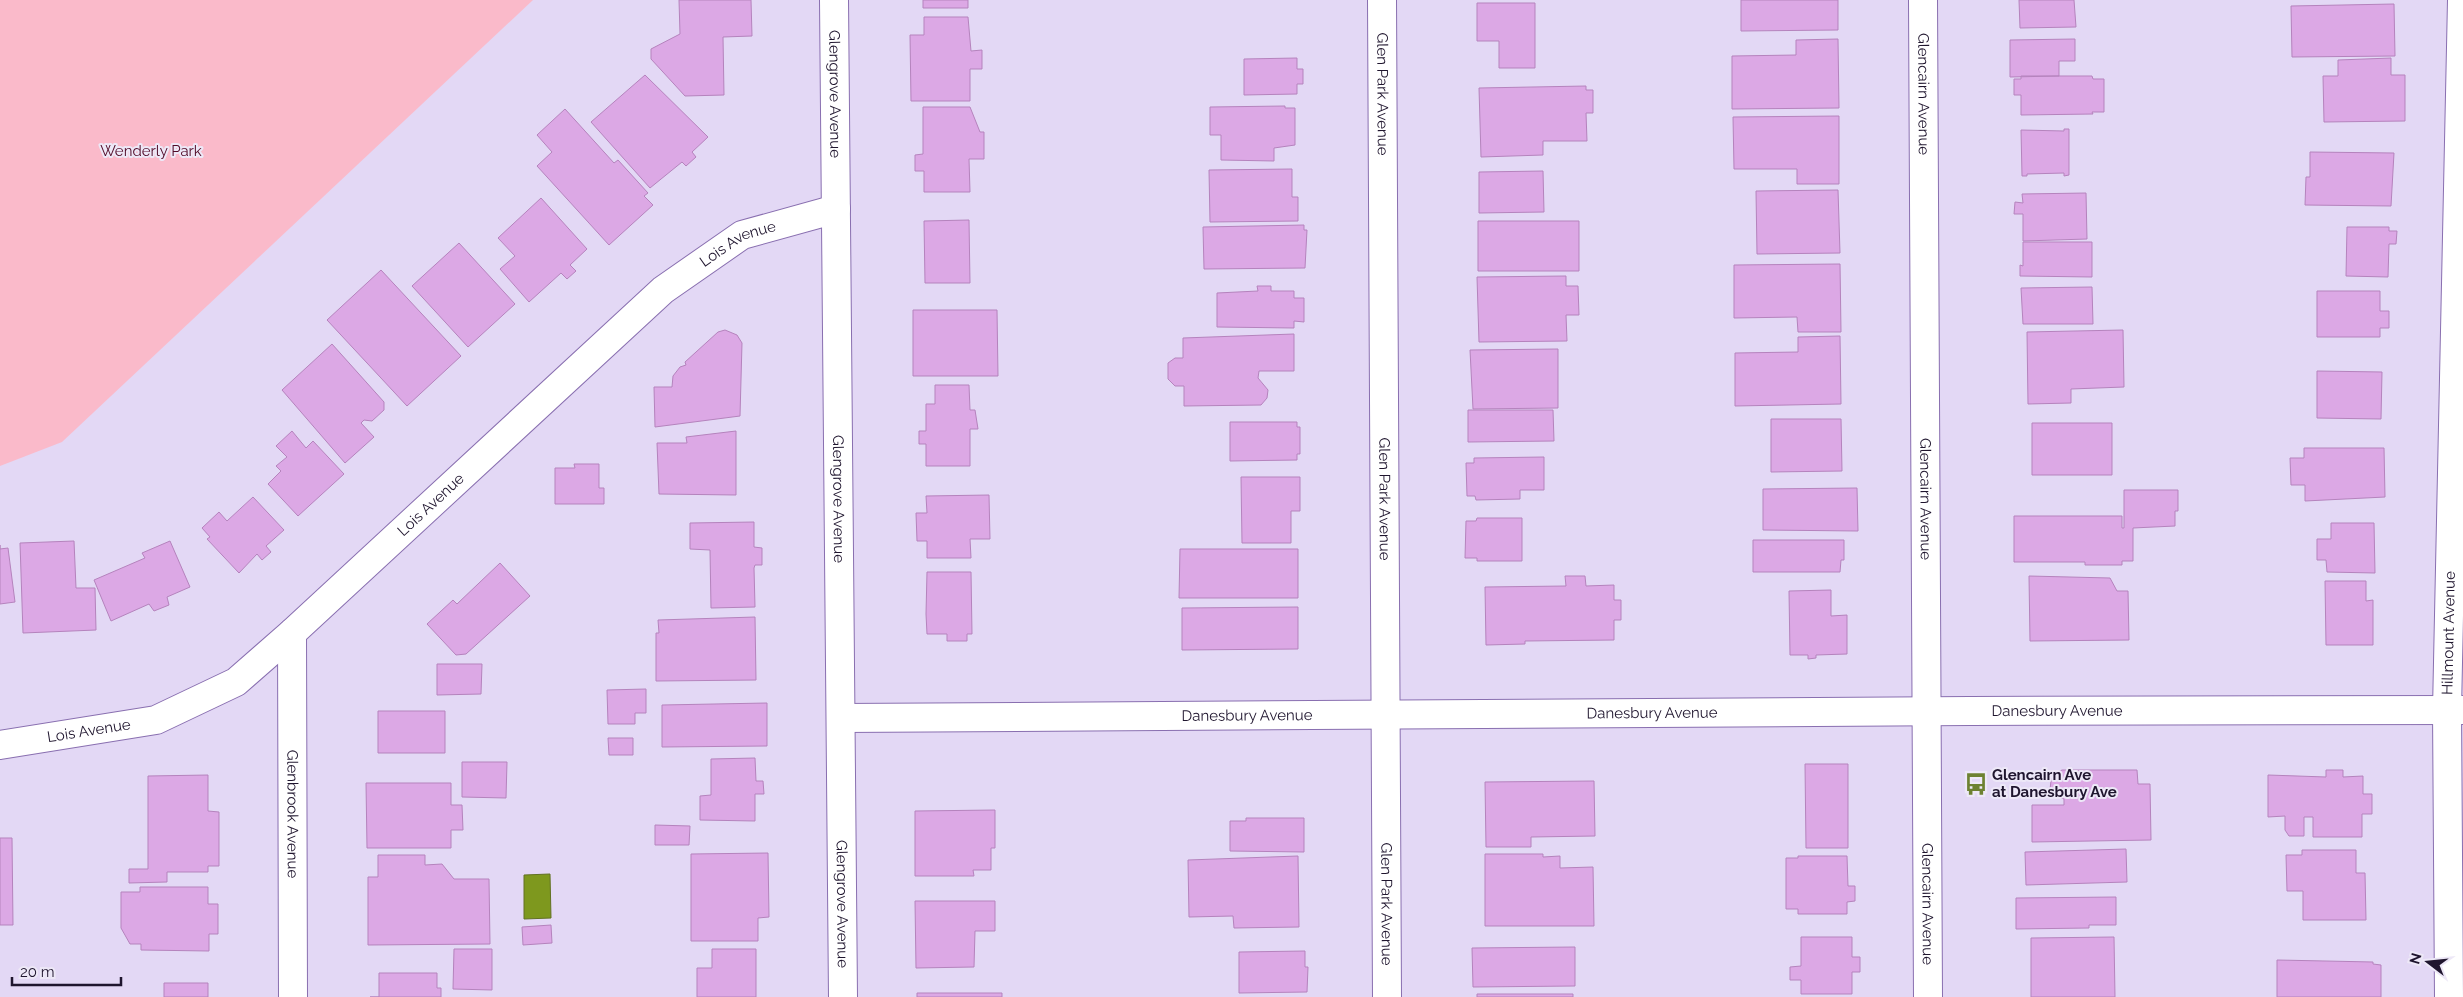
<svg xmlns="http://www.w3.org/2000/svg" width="2463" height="997" font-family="Raleway,sans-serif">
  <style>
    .green { fill: #fabaca }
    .water { fill: #7e981e; stroke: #627123 }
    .building { fill: #dca8e5; stroke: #b583bd }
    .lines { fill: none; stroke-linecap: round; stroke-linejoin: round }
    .street-casing { stroke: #896fb0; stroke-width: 30 }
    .secondary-casing { stroke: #896fb0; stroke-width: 30 }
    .street { stroke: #fff; stroke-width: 28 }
    .secondary { stroke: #fff; stroke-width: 28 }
    .labels { text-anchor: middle; stroke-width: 4; stroke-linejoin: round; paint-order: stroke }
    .street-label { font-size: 15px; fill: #1f152e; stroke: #ede8f7 }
    .park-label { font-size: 15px; fill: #510a27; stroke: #ede8f7 }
    .poi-label { font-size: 15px; font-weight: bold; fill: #1f152e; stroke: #ede8f7; text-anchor: start }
  </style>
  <rect width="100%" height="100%" fill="#e3d8f5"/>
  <!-- green -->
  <path class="green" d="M0,0H533L62,442L0,466Z"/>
  <!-- water -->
  <path class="water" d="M550,874L551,918L524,919V875Z"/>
  <!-- building -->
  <path class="building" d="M679,0H751L752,36L723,37L724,95L685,96L651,59V49L680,34Z
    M923,0H968V8H923Z
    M1741,0H1838V30L1741,31Z
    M2019,0H2074L2076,27L2020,28Z
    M1477,3H1535V68H1499V41H1477Z
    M2394,4L2395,56L2292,57L2291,6Z
    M924,17H968L971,51L982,50V69H970V101H911L910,35H924Z
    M1838,39L1839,108L1732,109V56L1796,55V40Z
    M2075,39V61H2059V76L2010,77V40Z
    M1297,58V69H1303V84H1297V94L1244,95V59Z
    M2391,58V75H2405V121L2324,122L2323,76H2338V60Z
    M645,75L708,137L692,152L696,157L686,166L682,162L650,188L591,122Z
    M2021,76H2092L2093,79H2104V112H2092L2093,114L2021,115V95H2014V79H2021Z
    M1586,86V90H1593V113H1586L1587,141H1543V155L1481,157L1479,88Z
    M1285,106V108H1295V145L1274,148V161L1221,160V135H1210V107Z
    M923,107H970L980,132H984V159H969L970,192H924V171H915V155L923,154Z
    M565,109L614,163L618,160L648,193L644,196L653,205L609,245L537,166L552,152L537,135Z
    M1839,116V184H1797V169H1734L1733,117Z
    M2064,129H2069V175L2064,176V173L2027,174V176H2022L2021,130L2064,131Z
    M2310,152L2394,153L2391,206L2305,205L2306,177H2310Z
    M1292,169V197H1298V221L1210,222L1209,170Z
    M1543,171L1544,212L1479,213V172Z
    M1838,190L1840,253L1757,254L1756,191Z
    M2086,193L2087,239L2023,241V214H2014L2015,202L2023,203L2022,194Z
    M541,198L587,249L570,265L576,271L567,279L561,273L529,302L500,269L515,256L498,238Z
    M969,220L970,283H925L924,221Z
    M1478,221H1579V271H1478Z
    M1304,225V230H1307L1305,268L1204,269L1203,227Z
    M2347,227H2389V231H2397L2396,244H2389L2388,277L2346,276Z
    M2023,242H2092V277L2020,276V265L2023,266Z
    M459,243L515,304L468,347L412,286Z
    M1840,264L1841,332H1798L1797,317L1734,318V265Z
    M381,270L461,356L407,406L327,320Z
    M1566,276V286H1578L1579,315H1566L1567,341L1479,342L1477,277Z
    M1257,286H1271V291H1294V298H1304V322L1294,321V328L1217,327V293L1258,291Z
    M2092,287L2093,324H2023L2021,288Z
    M2317,291H2380V311H2389V328H2380V337H2317Z
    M913,310H997L998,376H913Z
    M725,330L737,335L742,343L740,416L655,427L654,387H672L673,376L680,367L686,365L685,362L718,332Z
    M2123,330L2124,387L2071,389V403L2028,404L2027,332Z
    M1294,334V371H1259L1258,378L1268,390L1267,398L1261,405L1184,406V386H1175L1168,379V363L1175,358H1183V338Z
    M1840,336L1841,404L1735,406V353L1798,352V337Z
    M332,344L384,402V410L372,421L364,420L361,423L374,437L345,463L282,390Z
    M1558,349V408L1473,409L1470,350Z
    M2317,371L2382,372L2381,419L2317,418Z
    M935,385H969L970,410H975L978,429H970V466H926V444H919V431H926V404H935Z
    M1468,410H1553L1554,441L1468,442Z
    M1771,419H1841L1842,471L1771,472Z
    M1230,422H1297V427H1300V454H1297V460L1230,461Z
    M2032,423H2112V475H2032Z
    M292,431L306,448L313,441L344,474L298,516L268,484L281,471L276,466L287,457L276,446Z
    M736,431V495L659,494L657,443H687L686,437Z
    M2304,448H2384L2385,497L2305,501V485H2291L2290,458H2304Z
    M1544,457V490H1520V499L1476,500L1475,496H1467L1466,463H1474V458Z
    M574,464H599V488H604V504H555V468H575Z
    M1241,477H1300V511H1291V543H1242Z
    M1857,488L1858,531L1763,530V489Z
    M2124,490H2178V511H2175V526L2133,528V561H2122V565H2085V562H2014V516H2122V528H2124Z
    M989,495L990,539H970L971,558H927V541H917L916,513H927L926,496Z
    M253,497L284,530L266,546L271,552L262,560L257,554L239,573L207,539L210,537L202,528L219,512L227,521Z
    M1477,518H1522V561H1477V558H1465L1466,521H1476Z
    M754,522V547L762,548V565H755L754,568L755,607L711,608L710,550L690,549V523Z
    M2331,523H2374L2375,573L2327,572L2326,560H2317V539H2331Z
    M1753,540H1844V560H1841L1840,572H1753Z
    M74,541L76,588H95L96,630L23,633L20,543Z
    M170,541L190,587L167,597L169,605L154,611L149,604L111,621L94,580L145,558L142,553Z
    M0,545V549L8,548L15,602L0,604Z
    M1180,549H1298V598H1179Z
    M500,563L530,596L466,654L456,655L427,624L453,600L457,604Z
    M927,572H971L972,634H967V641H947V634H927L926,614Z
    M1565,576H1585L1586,586L1614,585V600H1621V620H1614V640L1525,641V644L1486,645L1485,587L1566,586Z
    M2029,576L2110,578L2117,591H2128L2129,640L2030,641Z
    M2325,581H2366V601L2373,600V645H2326Z
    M1831,590V616L1847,615V654L1816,655V658L1808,659V655H1790L1789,591Z
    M1298,607V649L1182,650V608Z
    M755,617L756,680L656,681V633H659L658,620Z
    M437,664H482L481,694L437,695Z
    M646,689V713H635V724H608L607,690Z
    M767,703V746L662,747V705Z
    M378,711H445V753H378Z
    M608,738H633V755H609Z
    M755,758L756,781H763L764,794H755V821L700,820V796L711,795V759Z
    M462,762H507L506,798L462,797Z
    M1805,764H1848V848H1806Z
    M2062,770H2137L2138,784H2150L2151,840L2032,842V805H2064V799L2056,796L2050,789L2051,781L2054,774Z
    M2326,770H2343V777L2363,776V794H2372V814H2362V837H2313V817H2304V836H2289L2285,830V816L2268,817V775L2326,777Z
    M208,775V811L219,812V866H208V872H167V882L129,883V869H148V776Z
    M1594,781L1595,836L1531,837V847H1486L1485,782Z
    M366,783H451V805H462L463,830H451V848H367Z
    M995,810V848H991V870H973L974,876H915V811Z
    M1246,818H1304V852L1230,851V821H1246Z
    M655,825L690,826L689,845H655Z
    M0,838H12L13,925H0Z
    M2126,849L2127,882L2026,885L2025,852Z
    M2302,850H2356V873H2365L2366,920H2303V891H2287L2286,855H2302Z
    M768,853L769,917L758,918V941H691V854Z
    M1485,854H1543V857L1560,856V868L1593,867L1594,926H1485Z
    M378,855H425V865L442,864L454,879H489L490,944L368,945V877H378Z
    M1298,856L1299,927L1234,928L1233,916L1189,917L1188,860Z
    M1798,856H1847L1848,886H1855V901L1847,902V914H1798V909H1786V858H1798Z
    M140,887H208V904H218V934H209V951L141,950V944H130L121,928V892H140Z
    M2116,897V925H2089V928L2016,929V898Z
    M915,901H995V931H975L974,967L916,968Z
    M551,925L552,943L523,945L522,927Z
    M1801,937H1852V957H1860V972H1852V994H1801V980H1790V967L1801,966Z
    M2114,937L2115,997H2031V938Z
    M1575,947V986L1473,987L1472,948Z
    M454,949H492V990L453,989Z
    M712,949H756V997H697V968H712Z
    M1305,951V967H1308L1307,992L1239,993V952Z
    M2277,960L2373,962V964L2381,965V997H2277Z
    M379,973H437V988H441V997H370H379Z
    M164,983H208V997H164Z
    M917,993H1002V997H917Z
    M1477,994H1573V997H1477Z"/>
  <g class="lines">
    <defs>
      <g id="street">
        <path id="s1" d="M834,0L843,997"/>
        <path id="s2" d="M1382,0L1387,997"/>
        <path id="s3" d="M292,633L293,997"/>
        <path id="s4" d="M841,718L1970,711L2463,710"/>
        <path id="s5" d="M0,745L156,720L236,682L292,633L663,290L742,235L836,209"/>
        <path id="s6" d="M2449,997L2447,710L2462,0"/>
      </g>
      <g id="secondary">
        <path id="s7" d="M1923,0L1928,997"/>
      </g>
    </defs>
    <!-- street casing -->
    <use href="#street" class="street-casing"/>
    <!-- secondary casing -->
    <use href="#secondary" class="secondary-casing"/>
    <!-- street -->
    <use href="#street" class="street"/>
    <!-- secondary -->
    <use href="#secondary" class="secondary"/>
  </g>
  <!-- icons -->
  <defs>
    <symbol id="bus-bare" viewBox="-9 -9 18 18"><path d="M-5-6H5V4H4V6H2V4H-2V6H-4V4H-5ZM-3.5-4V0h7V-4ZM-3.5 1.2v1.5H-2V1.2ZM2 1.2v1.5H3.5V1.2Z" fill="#6d8131" stroke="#ede8f7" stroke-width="2.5" paint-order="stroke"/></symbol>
  </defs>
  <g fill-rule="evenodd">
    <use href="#bus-bare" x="1960" y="768" width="32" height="32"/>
  </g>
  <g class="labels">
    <!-- street labels -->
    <g class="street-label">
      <text dy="5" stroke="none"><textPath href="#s1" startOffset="94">Glengrove Avenue</textPath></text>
      <text dy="5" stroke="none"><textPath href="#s2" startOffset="94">Glen Park Avenue</textPath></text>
      <text dy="5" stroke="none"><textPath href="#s7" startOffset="94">Glencairn Avenue</textPath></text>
      <text dy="5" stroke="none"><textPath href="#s5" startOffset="915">Lois Avenue</textPath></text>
      <text dy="5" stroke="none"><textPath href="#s1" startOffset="499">Glengrove Avenue</textPath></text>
      <text dy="5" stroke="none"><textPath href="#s2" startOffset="499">Glen Park Avenue</textPath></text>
      <text dy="5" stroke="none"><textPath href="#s7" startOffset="499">Glencairn Avenue</textPath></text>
      <text dy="5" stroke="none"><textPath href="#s5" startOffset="510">Lois Avenue</textPath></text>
      <text dy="5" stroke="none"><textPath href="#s6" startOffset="364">Hillmount Avenue</textPath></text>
      <text dy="5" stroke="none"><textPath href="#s4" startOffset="1216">Danesbury Avenue</textPath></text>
      <text dy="5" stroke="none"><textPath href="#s4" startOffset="811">Danesbury Avenue</textPath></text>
      <text dy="5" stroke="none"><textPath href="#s4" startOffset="406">Danesbury Avenue</textPath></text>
      <text dy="5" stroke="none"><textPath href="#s5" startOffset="90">Lois Avenue</textPath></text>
      <text dy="5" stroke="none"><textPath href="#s3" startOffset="181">Glenbrook Avenue</textPath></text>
      <text dy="5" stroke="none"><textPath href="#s1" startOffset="904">Glengrove Avenue</textPath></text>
      <text dy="5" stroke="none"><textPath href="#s2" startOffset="904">Glen Park Avenue</textPath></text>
      <text dy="5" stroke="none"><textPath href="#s7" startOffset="904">Glencairn Avenue</textPath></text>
    </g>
    <!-- park labels -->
    <g class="park-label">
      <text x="151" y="156">Wenderly Park</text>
    </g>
    <!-- poi labels -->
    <g class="poi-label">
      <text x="1992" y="780">Glencairn Ave<tspan x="1992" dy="17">at Danesbury Ave</tspan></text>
    </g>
  </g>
  <!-- north arrow -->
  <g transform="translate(2428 962) rotate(286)" stroke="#ede8f7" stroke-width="4" paint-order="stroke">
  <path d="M0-4L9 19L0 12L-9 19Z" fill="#1f152e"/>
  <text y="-8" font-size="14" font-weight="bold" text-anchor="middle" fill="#1f152e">N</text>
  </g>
  <!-- scale -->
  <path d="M12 977v8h109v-8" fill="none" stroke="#1f152e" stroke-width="2.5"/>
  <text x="20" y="977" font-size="15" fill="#1f152e" stroke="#ede8f7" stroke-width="4" paint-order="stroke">20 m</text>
</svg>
